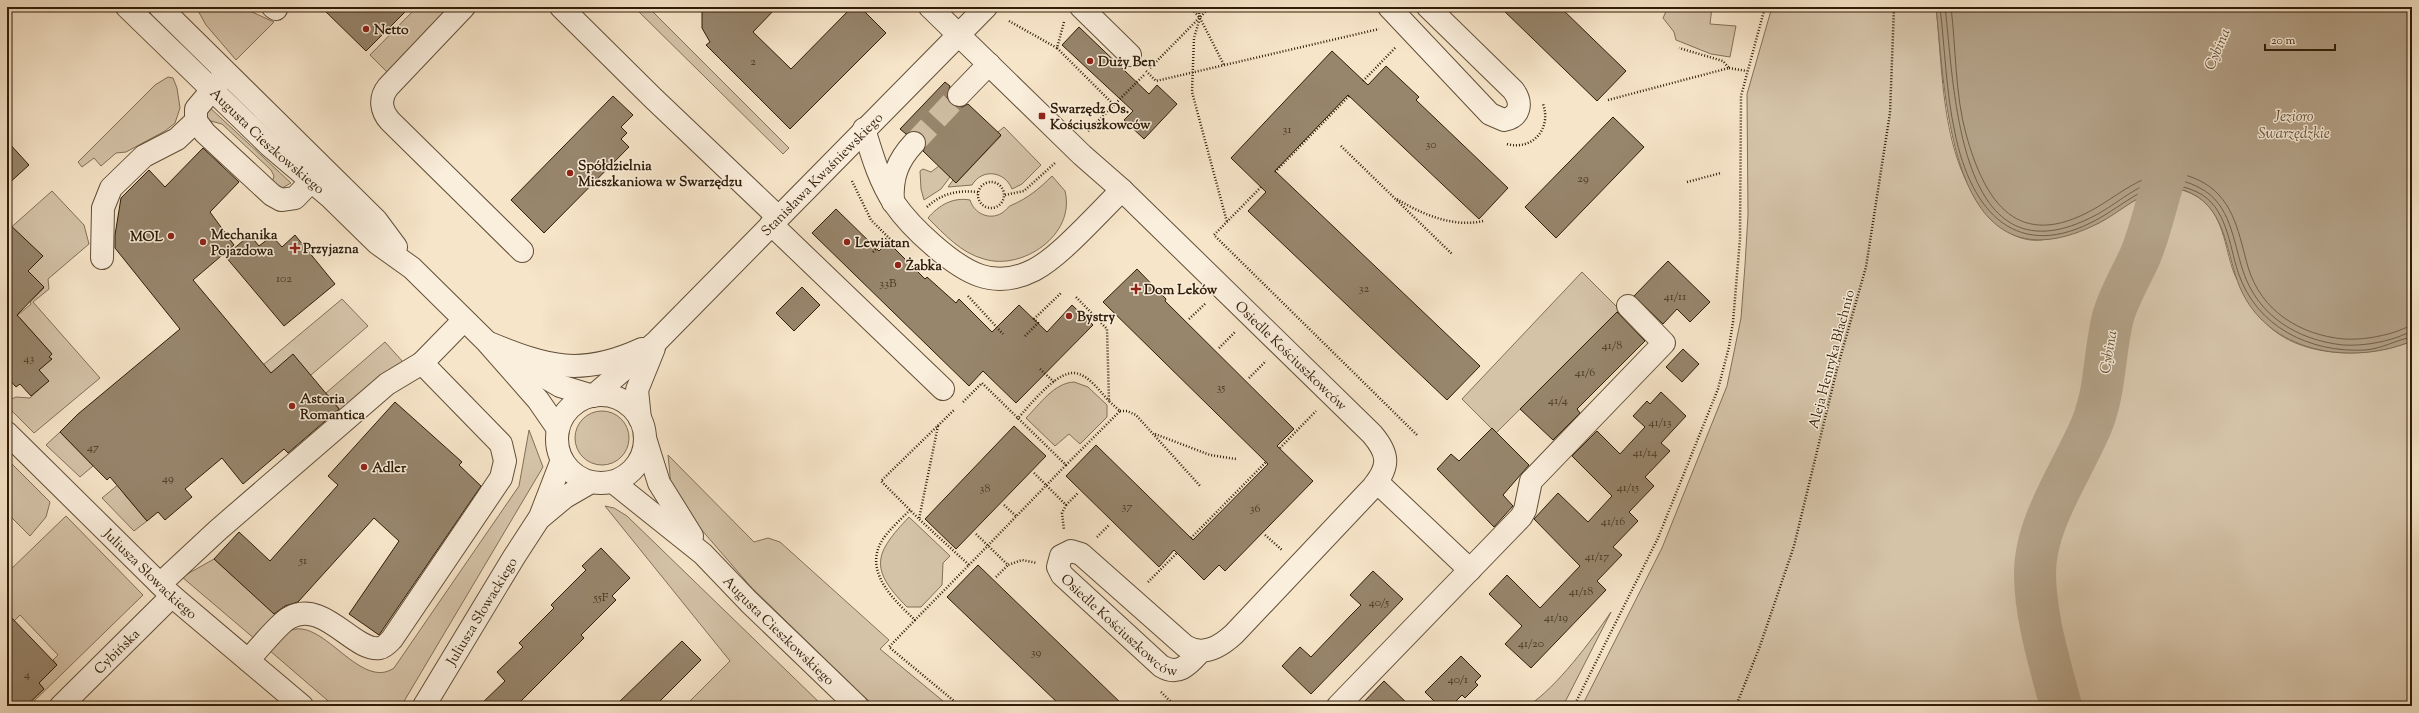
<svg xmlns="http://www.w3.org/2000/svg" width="2419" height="713" font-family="'Sorts Mill Goudy',serif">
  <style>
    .green { fill: #d5c3a8; stroke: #827058 }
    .water { fill: #b3a187; stroke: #7f6c54 }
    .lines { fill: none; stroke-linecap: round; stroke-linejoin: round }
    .shore { stroke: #725f48; stroke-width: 1 }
    .river { stroke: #b3a187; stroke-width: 42 }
    .building { fill: #97856c; stroke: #301d08 }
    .minor-tunnel { stroke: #cfbda2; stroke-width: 22; stroke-dasharray: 22 11; stroke-linecap: butt }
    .minor-casing { stroke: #624f38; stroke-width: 24 }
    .path { stroke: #301d08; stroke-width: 2.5; stroke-dasharray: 1 2; stroke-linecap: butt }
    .minor { stroke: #faeedc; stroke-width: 22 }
    .poi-dot { fill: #8f2418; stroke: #faeedc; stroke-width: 1.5 }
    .labels { text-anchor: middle; stroke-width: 3; stroke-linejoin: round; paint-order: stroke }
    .number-label { font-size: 12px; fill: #4a3721 }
    .poi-label { font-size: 14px; font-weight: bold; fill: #301d08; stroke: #faeedc; text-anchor: start }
    .street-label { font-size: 14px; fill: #301d08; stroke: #faeedc }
    .water-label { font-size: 15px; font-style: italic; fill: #64523b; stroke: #faeedc }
  </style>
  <rect width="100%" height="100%" fill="#f7e5c9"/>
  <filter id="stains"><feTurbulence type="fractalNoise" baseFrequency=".005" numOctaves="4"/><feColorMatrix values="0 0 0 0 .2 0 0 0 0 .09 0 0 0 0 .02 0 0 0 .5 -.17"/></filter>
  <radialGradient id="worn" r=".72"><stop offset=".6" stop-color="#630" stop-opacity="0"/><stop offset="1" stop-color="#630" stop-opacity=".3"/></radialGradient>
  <!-- green -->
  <path class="green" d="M196,7H241L274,22L236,60L206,25Z
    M417,7H455L389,74L370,55Z
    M634,7H648L789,148L783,154Z
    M1668,7H1712L1710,24L1736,26L1730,57L1711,54L1676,40L1674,32L1663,18Z
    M1772,7H1936C1944,79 1940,166 1994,221C2006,233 2023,242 2041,240C2049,239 2058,235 2066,233C2077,229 2092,227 2102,221C2131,204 2161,174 2198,197C2224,214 2224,246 2234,273C2237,282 2245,290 2251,298C2257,307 2263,322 2272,329C2308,359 2371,358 2412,341V706H1582L1662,548L1727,386L1741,318L1745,265L1748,215L1747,94Z
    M168,77L173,78L177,88L180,108L175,123L165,131L126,152L116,153L101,166L94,158L82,167L78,162L155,85Z
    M207,105L291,183L282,188L272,183L274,176L271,170L222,124L207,120Z
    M1004,127L1041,165L1022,184L1012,189C1005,171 982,168 972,185L948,187L953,180L956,183L1001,136L998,132Z
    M939,166L950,177L941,189L924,200L921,189L920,171L923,169L931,172Z
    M1052,176L1065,191C1076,235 1022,271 984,259C961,253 944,234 928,218C939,205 953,197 970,200C974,213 989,221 1002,213C1006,211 1008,206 1012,205C1028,198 1039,189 1052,176Z
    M52,191L84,225L89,244L48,279L49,289L33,302L100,378L34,433L7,406V401L16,397L30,398L48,381L39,370L51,359L49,357L52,354L20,318L7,330V324L31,304L30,302L44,288L28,271L42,256L13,228L7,231Z
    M1582,272L1620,310L1496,433L1462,399Z
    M342,299L368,326L311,375L259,384L251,375Z
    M385,342L403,362L343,413L326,393Z
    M1074,382L1088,387L1107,405V417L1080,444L1069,434L1055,446L1026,418C1040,404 1054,383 1074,382Z
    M575 438a27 27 0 1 1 54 0a27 27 0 1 1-54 0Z
    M187,428L190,438L124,494L147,521L134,531L102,498Z
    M529,430L543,467L403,703L391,706H334L269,650C276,643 282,634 292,630C324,619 361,691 394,668L519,486Z
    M60,432L93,466L80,477L46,445Z
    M668,455L754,542L768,538L780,542L889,640L880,649L949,706H875L861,694L751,587L700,528L680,501L671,485Z
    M7,459L50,502L46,517L30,536L7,513Z
    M605,506L614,508L627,516L823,706H685L730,661Z
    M66,516L143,595L29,706H26L44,689L39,683L57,665L53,660L58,655L20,615L7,628V573Z
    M909,517L950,556L943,563L942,585L921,607H907C868,568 875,553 909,517Z
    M214,559L277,616L256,640L182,577Z
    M1611,612L1563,706H1528C1557,687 1591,641 1611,612Z"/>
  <!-- water -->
  <path class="water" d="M1936,7H2412V341C2355,365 2274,355 2243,294C2227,263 2229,218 2198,197C2159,172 2130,207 2099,223C1949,299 1946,99 1936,7Z"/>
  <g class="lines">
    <!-- shore -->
    <path class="shore" d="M1940,7C1945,49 1946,92 1955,133C1971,212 2017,264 2098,219C2132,200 2155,172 2197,192C2227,206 2229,245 2238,272C2256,327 2310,353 2365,350C2381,349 2396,340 2412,337
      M1945,7C1955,90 1957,289 2096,215C2131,196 2155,164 2200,188C2231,204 2233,241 2243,271C2258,316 2297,340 2343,345C2361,346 2381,343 2398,337C2403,335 2407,333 2412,332
      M1951,7C1956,48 1955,94 1966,134C1985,203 2018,252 2094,209C2129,189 2159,157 2204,183C2235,201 2239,236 2248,267C2261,311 2300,335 2344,339C2361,340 2379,337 2395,332C2401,330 2406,327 2412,326"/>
    <!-- river -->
    <path class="river" d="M2061,706C2050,664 2035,617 2035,573C2035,522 2073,470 2092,424C2106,389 2104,352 2113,317C2119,295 2132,275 2141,254C2151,229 2156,204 2164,179C2168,164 2175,150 2181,137"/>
  </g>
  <!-- building -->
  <path class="building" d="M321,7H410L366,51Z
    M702,7H777L753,32L791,69L852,7H860L886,33L790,129L706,45L710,42L702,28Z
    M1500,7H1560L1626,71L1597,101Z
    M1079,27L1149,94L1157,85L1177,104L1144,139L1124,120L1133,111L1062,45Z
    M1332,51L1368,85L1386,66L1419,97L1416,100L1508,188L1479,219L1348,95L1275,171L1480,366L1447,400L1248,211L1266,192L1231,158Z
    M945,82L950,86L947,98L951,104L962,107L968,104L1001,135L956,183L923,151L926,145L922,134L916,131L906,134L900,129Z
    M613,96L633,115L621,127L627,133L621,139L629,147L544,233L511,200Z
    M1613,117L1644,147L1556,238L1525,207Z
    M7,141L29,165L7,185Z
    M203,148L239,182L210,212L234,245L193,280L271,373L293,354L339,409L288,453L284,449L243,484L222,458L185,489L192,497L165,520L158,512L147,521L110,477L107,480L60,432L78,414L180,329L115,248V235L121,198L149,170L165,187Z
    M836,209L879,251L888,242L925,279L927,277L956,303L959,299L992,332L1019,305L1047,332L1072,305L1093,325L1016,403L983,371L969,386L812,233Z
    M7,222L43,256L28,271L44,287L17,315L52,354L49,357L52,359L39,370L49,381L31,396L20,384L16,387L7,377Z
    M250,235L259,246L272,236L282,247L295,235L335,284L284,326L225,256Z
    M1668,261L1710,302L1690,322L1677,309L1663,324L1634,296Z
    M1137,269L1166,299L1165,301L1294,429L1277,446L1313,481L1225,571L1219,565L1204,580L1174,550L1159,567L1066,476L1096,445L1193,540L1268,464L1103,302Z
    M802,287L820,305L794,331L776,313Z
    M1617,312L1645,341L1577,409L1580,413L1553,440L1520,409Z
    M1683,349L1699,364L1682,382L1666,367Z
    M1661,392L1686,416L1661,443L1670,451L1645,477L1654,486L1629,512L1638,521L1613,547L1622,555L1597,581L1606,590L1531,668L1505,644L1522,626L1489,594L1507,575L1540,608L1580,566L1534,519L1558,493L1588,522L1612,496L1572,456L1597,431L1620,454L1645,427L1633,416L1647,401L1650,404Z
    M395,402L462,462L459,465L481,486L379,635L349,614L399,541L374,518L298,602L285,606L274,614L214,559L239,532L270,561L338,485L328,476Z
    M1014,426L1046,456L956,549L925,519Z
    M1492,428L1529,465L1503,495L1513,506L1494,527L1437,469L1451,454L1459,461Z
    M601,548L630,578L612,596L616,600L581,635L584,638L516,706H479L505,681L497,672L523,647L519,643L554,608L551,605L586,570L582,566Z
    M978,565L1124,706H1061L947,597Z
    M1373,571L1403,599L1311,694L1282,666L1300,647L1311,657L1350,616L1361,605L1350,595Z
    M7,613L57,665L39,683L44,689L26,706H7Z
    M682,641L701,660L655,706H615Z
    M1461,656L1481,676L1475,682L1478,685L1465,698L1462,695L1451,706H1439L1425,692Z
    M1384,681L1410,706H1360Z"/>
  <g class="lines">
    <!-- minor-tunnel -->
    <path class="minor-tunnel" d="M914,143L959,95"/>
    <defs>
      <g id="minor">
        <path id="s1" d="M127,7L269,145L329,196L377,243L412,268L487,342L538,400L558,429"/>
        <path d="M160,7L376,220L396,247"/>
        <path d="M273,7L276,9"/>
        <path d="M464,7L388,87C379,98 381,111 390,121L522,251"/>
        <path d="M561,7L653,98L778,217"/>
        <path id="s2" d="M930,7L1082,155L1122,190L1372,434C1389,454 1390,466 1373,487L1234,634C1220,647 1203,657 1185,646L1081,554L1071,551L1061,556L1058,567L1062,575L1161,666C1179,677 1189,664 1201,651"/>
        <path d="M1081,7L1130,55"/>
        <path d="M1389,7L1490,114L1504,120C1520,117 1523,103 1513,90L1428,7"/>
        <path d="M222,78L196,109V121L205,133L272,195L281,200L295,198L321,171"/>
        <path d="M959,95L989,64"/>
        <path d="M864,129C872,155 879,180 894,203C905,219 918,232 933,245C964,272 993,291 1034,270C1061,256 1099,212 1122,190"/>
        <path d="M893,202C891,177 898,160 914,143"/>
        <path d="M771,224L943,389"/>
        <path d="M102,258L103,208L111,188L144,156L177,139L196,121"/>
        <path d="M489,343C548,367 581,377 642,349"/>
        <path d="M422,363L464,320"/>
        <path d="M524,365L560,386L593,396"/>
        <circle cx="601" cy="439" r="44"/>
        <path id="s3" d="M593,396L657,341L986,7"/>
        <path d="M640,419L637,390L654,348"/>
        <path id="s4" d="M7,433L172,596L302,706"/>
        <path d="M645,438L659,483L692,536"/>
        <path id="s5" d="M613,482L703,554L749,602L857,706"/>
        <path d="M1377,482L1470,570"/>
        <path d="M541,517L565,497L591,482"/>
        <path d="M160,584L218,530L387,384L422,363L501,444L505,461L501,478L392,639C389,642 385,647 380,648C355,653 323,598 289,618C278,624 258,650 248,660"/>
        <path id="s6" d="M61,706L172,596"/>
        <path id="s7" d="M424,706L514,557L540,517L562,460"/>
        <path d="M1338,706L1521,517L1525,510L1531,481L1664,343L1628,306"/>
      </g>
    </defs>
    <!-- minor casing -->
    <use href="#minor" class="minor-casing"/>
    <!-- path -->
    <path class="path" d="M1190,7L1200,18L1224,65
      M1198,7L1200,18L1194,38L1192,92L1227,222
      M1009,21L1057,48
      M1064,22L1057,48L1114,105
      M1150,68L1210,7
      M1729,68L1747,71
      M1146,71L1156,81L1379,29
      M1363,81L1396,47
      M1608,100L1729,68L1723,61L1679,48
      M1088,131L1144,75
      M1507,144C1532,151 1552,129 1543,104
      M1341,146L1452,254
      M1275,172L1349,96
      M852,181L871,220L893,242L895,240
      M978 195a13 13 0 1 1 26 0a13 13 0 1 1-26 0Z
      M1687,182L1721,173
      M1261,187L1214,235L1417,435
      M1005,195L1024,191L1056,162
      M1397,199C1421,214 1454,228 1483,221
      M927,207C942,193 958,190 978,192
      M873,252L888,237
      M968,296L1003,334
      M1189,319L1206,303
      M1025,336L1038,323L1034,319L1061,293
      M1219,348L1235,332
      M1040,369L1054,382
      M1249,378L1266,361
      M963,402L982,383L1066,465L1120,411L1109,401L1107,329L1076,297
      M1120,411H1127L1136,415L1201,487
      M1017,419C1030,406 1059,366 1079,374C1091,378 1101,393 1109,401
      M938,426L919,519L881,481L955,409
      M1155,434L1210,455L1236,459
      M1280,448L1316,411
      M1034,473L1066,505L1062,513L1064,530
      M1004,505L1016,516
      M1066,505L1078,493
      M910,510C901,519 890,529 883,539C862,571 894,600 915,620L969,565L919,519
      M976,534L1008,565L1022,560L1037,563
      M1265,535L1282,550
      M1097,537L1109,525
      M1191,538L1266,462
      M969,565L1066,465
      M996,577L1008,565
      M1148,582L1177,553
      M915,620L889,647L960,706
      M1161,692L1175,706
      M1574,706L1658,538L1718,389L1729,347L1733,322L1740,239L1741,96L1765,7
      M1736,706L1760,646L1794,546L1837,369L1866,267L1890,113L1894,7"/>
    <!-- minor -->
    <use href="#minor" class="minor"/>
  </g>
  <!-- markers -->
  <g class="poi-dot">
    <circle cx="366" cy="29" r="4"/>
    <circle cx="1090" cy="61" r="4"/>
    <rect x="1038" y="112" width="8" height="8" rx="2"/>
    <circle cx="570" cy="173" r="4"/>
    <circle cx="171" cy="236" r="4"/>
    <circle cx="203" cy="242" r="4"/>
    <circle cx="847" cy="242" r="4"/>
    <path d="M293 242h4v4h4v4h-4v4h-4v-4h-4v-4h4z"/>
    <circle cx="898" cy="265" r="4"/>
    <path d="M1134 283h4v4h4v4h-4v4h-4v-4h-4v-4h4z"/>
    <circle cx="1069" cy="316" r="4"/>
    <circle cx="292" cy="406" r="4"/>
    <circle cx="364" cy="467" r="4"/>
  </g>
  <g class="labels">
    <!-- number labels -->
    <g class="number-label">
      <text x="753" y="65">2</text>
      <text x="1287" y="133">31</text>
      <text x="1431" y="148">30</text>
      <text x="1583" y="182">29</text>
      <text x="284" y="282">102</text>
      <text x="888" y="287">33B</text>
      <text x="1364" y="292">32</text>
      <text x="1675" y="300">41/11</text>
      <text x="1612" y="349">41/8</text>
      <text x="29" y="362">43</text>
      <text x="1585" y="376">41/6</text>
      <text x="1221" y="391">35</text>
      <text x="1558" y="404">41/4</text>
      <text x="1660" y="426">41/13</text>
      <text x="93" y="451">47</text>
      <text x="1645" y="456">41/14</text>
      <text x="168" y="482">49</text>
      <text x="1628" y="491">41/15</text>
      <text x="985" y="492">38</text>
      <text x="1127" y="510">37</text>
      <text x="1255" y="512">36</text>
      <text x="1613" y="525">41/16</text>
      <text x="1597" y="560">41/17</text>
      <text x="303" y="564">51</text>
      <text x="1581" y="595">41/18</text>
      <text x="601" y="601">55F</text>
      <text x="1379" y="606">40/5</text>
      <text x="1556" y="621">41/19</text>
      <text x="1531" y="647">41/20</text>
      <text x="1036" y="656">39</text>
      <text x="27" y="678">4</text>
      <text x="1458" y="683">40/1</text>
    </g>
    <!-- poi labels -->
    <g class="poi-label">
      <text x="374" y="34">Netto</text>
      <text x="1098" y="66">Duży Ben</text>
      <text x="1050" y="113">Swarzędz Os.<tspan x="1050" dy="16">Kościuszkowców</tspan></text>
      <text x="578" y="170">Spółdzielnia<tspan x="578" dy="16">Mieszkaniowa w Swarzędzu</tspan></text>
      <text x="211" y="239">Mechanika<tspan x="211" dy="16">Pojazdowa</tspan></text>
      <text x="163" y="241" text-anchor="end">MOL</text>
      <text x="855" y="247">Lewiatan</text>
      <text x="303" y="253">Przyjazna</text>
      <text x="906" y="270">Żabka</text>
      <text x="1144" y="294">Dom Leków</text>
      <text x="1077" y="321">Bystry</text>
      <text x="300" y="403">Astoria<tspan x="300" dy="16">Romantica</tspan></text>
      <text x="372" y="472">Adler</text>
    </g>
    <!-- street labels -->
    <g class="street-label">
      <text dy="5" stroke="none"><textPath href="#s1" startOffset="194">Augusta Cieszkowskiego</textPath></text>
      <text dy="5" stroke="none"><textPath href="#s3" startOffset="319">Stanisława Kwaśniewskiego</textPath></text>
      <text dy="5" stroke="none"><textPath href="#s2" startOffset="502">Osiedle Kościuszkowców</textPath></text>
      <text transform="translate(1831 359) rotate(-75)" y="5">Aleja Henryka Błachnio</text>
      <text dy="5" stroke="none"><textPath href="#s4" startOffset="201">Juliusza Słowackiego</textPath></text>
      <text dy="5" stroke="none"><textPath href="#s7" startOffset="111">Juliusza Słowackiego</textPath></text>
      <text dy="5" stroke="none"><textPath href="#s2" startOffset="1189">Osiedle Kościuszkowców</textPath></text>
      <text dy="5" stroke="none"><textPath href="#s5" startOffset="223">Augusta Cieszkowskiego</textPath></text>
      <text dy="5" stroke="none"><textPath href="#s6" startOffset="78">Cybińska</textPath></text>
    </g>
    <!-- water labels -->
    <g class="water-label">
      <text transform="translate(2217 49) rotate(-67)" y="5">Cybina</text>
      <text x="2294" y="121">Jezioro<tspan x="2294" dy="17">Swarzędzkie</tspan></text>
      <text transform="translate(2108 352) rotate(-80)" y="5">Cybina</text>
    </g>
  </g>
  <!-- margin -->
  <rect width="2419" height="713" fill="none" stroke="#f7e5c9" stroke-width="24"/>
  <rect x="8" y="8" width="2403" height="697" fill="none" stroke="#301d08" stroke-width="2"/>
  <rect x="12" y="12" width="2395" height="689" fill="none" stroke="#301d08"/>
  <!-- scale -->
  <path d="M2265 44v6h70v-6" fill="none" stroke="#301d08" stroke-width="2"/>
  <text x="2271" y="44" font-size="12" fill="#301d08" stroke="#faeedc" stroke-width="3" paint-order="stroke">20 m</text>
  <rect width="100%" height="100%" filter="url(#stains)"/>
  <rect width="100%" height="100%" fill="url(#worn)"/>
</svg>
